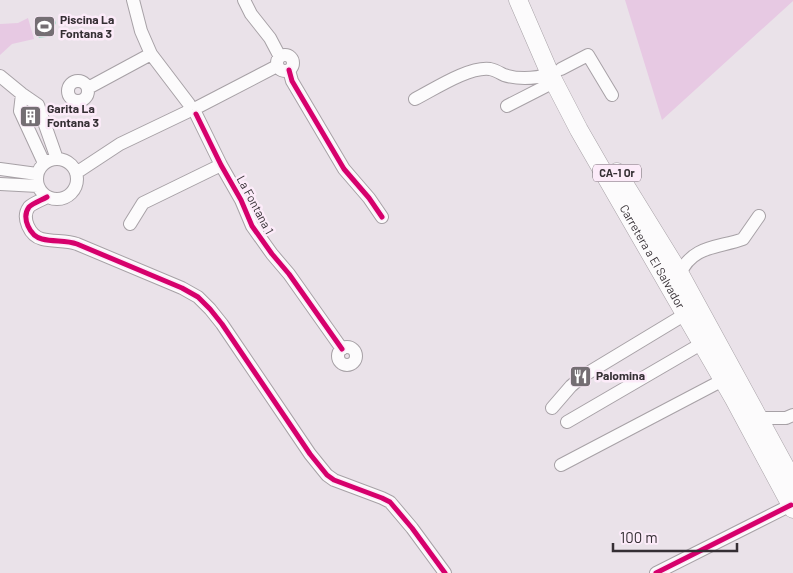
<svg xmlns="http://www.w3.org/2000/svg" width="793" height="573" font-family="Barlow,sans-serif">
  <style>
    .green { fill: #e7c9e3 }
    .water { fill: #8cdabb }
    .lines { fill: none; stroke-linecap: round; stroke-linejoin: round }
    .minor-casing { stroke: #a7a1a6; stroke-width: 14 }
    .highway-casing { stroke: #a7a1a6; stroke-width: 19 }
    .minor { stroke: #fcfbfc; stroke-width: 12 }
    .highway { stroke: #fcfbfc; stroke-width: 18 }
    .cycleway-casing { stroke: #fcebf9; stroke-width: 8 }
    .cycleway { stroke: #d6006c; stroke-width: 5 }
    .labels { text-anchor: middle; stroke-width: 5; stroke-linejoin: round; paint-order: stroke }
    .shield { fill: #fcebf9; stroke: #71676f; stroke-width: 1 }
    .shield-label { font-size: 11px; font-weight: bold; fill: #352f34 }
    .poi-label { font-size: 12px; font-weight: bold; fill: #352f34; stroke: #fcebf9; text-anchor: start }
    .street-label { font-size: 12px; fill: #352f34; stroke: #fcebf9 }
  </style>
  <rect width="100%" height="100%" fill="#eae2e9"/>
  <!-- green -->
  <path class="green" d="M625,0H793V1L662,120Z
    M28,18L34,39L12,44L0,55V24L18,23Z"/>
  <!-- water -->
  <path class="water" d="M42,16L46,18L50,16L55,20L56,23L51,33H47V37L39,38L34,29L35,18Z"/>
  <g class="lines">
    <defs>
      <path id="minor" d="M133,0L141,31L151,54L189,104
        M244,0L251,14L270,38L280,57
        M277 63a8 8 0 1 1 16 0a8 8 0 1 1-16 0Z
        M561,69L588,55L612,95
        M289,70L292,81L344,169L369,198L382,217
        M0,76L22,94L38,105L57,159
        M68 91a10 10 0 1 1 20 0a10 10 0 1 1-20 0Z
        M88,88L151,54
        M22,94L20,111L44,163
        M415,99C433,90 469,66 490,69C495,70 500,73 504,75C520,80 534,79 550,74
        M507,106L554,82
        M198,107L277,66
        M196,114L221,165L241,200L252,226L272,254L289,274L342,349
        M37 179a20 20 0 1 1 40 0a20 20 0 1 1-40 0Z
        M0,169L37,174
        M76,173L120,144L187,112
        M0,184L38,186
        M47,197C42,200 33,203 29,207C21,218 30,236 42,239C54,242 66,240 77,244L182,288L198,297L210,309L222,324L310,454L327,475L334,480L382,498L390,502L412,528L445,573
        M130,224L143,203L221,165
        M680,274C692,245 719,248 743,239L759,216
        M338 356a9 9 0 1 1 18 0a9 9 0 1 1-18 0Z
        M552,408L571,386L583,376L684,315
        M760,418H786L793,415
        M567,422L701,344
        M561,465L723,380
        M656,573L791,505"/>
      <g id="highway">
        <path id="s1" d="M518,0L550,74L579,130L734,399L793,509"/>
        <path d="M617,172L680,274L793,481"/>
      </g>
    </defs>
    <!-- minor casing -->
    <use href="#minor" class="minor-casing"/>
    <!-- highway casing -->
    <use href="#highway" class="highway-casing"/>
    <!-- minor -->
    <use href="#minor" class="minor"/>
    <!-- highway -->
    <use href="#highway" class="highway"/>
    <defs>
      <path id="cycleway" d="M289,70L292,81L344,169L369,198L382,217
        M196,114L221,165L241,200L252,226L272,254L289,274L342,349
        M47,197C42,200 33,203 29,207C21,218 30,236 42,239C54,242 66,240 77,244L182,288L198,297L210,309L222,324L310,454L327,475L334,480L382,498L390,502L412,528L445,573
        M656,573L791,505"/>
    </defs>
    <!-- cycleway casing -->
    <use href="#cycleway" class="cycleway-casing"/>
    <!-- cycleway -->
    <use href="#cycleway" class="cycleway"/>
  </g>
  <!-- icons -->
  <defs>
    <symbol id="stadium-square" viewBox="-11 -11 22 22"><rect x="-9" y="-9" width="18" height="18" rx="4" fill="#746e73" stroke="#fcebf9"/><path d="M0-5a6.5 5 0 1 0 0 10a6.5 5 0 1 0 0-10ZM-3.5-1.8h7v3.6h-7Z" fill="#fff"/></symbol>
    <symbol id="building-square" viewBox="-11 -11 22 22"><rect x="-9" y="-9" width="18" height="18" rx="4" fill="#746e73" stroke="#fcebf9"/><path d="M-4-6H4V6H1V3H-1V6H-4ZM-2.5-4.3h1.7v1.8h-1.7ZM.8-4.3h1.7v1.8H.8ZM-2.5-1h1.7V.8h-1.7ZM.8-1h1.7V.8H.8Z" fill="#fff"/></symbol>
    <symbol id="restaurant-square" viewBox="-11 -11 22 22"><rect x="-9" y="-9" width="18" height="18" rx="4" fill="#746e73" stroke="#fcebf9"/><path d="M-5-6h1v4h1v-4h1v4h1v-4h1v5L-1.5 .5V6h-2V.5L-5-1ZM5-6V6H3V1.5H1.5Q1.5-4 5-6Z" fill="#fff"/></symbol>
  </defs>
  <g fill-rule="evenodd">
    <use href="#stadium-square" x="32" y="14" width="25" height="25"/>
    <use href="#building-square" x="18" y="104" width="25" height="25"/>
    <use href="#restaurant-square" x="568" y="364" width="25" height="25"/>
  </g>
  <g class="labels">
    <!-- shield labels -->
    <rect class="shield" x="593" y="164.5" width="48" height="17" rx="4"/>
    <g class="shield-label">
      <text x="617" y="177">CA-1 Or</text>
    </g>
    <!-- poi labels -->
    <g class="poi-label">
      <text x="60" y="24">Piscina La<tspan x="60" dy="14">Fontana 3</tspan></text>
      <text x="47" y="113">Garita La<tspan x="47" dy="14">Fontana 3</tspan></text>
      <text x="596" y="380">Palomina</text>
    </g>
    <!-- street labels -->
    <g class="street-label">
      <text transform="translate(255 205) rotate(62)" y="4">La Fontana 1</text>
      <text dy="4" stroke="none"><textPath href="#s1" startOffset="290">Carretera a El Salvador</textPath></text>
    </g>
  </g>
  <!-- scale -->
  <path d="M613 543v8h124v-8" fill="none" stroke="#352f34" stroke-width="2.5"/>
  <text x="620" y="543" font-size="15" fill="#352f34" stroke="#fcebf9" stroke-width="4" paint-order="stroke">100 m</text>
</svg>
